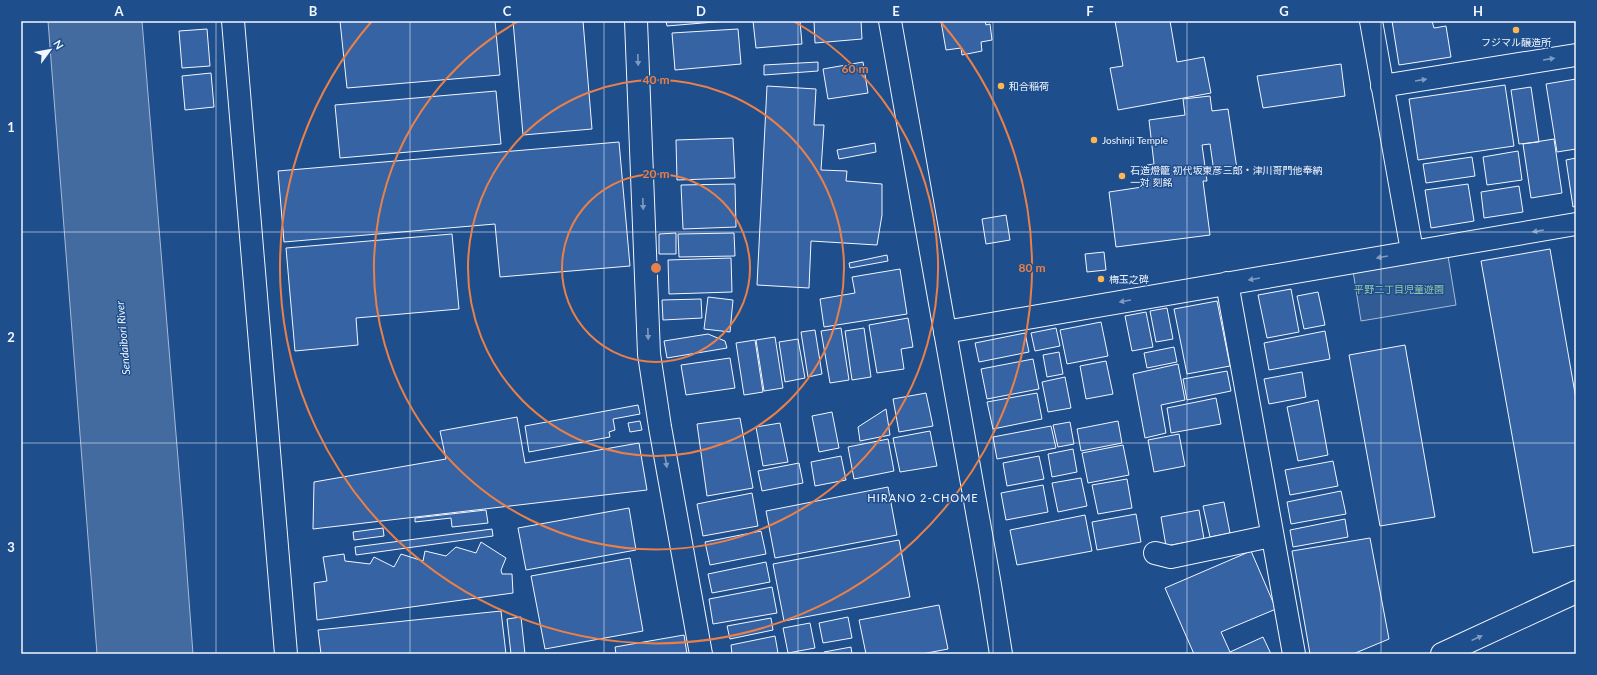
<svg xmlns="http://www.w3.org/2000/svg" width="1597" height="675" font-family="Lato,'Noto Sans JP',sans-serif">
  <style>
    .built { fill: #305b95; stroke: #a8bbd7 }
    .water { fill: #446ba0; stroke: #a8bbd7 }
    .building { fill: #3563a3; stroke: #f2f6ff }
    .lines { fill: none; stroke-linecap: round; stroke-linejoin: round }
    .street-casing { stroke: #f2f6ff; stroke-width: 24 }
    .secondary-casing { stroke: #f2f6ff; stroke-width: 24 }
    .street { stroke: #1f4e8c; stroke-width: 22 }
    .secondary { stroke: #1f4e8c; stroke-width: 22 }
    .oneway { fill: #7e9ac0 }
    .grid { fill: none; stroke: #f2f6ff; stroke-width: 1; stroke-opacity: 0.55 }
    .ring { fill: none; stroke: #ea8049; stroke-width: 2 }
    .poi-dot { fill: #ffb74d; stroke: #1f4e8c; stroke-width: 1.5 }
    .labels { text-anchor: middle; stroke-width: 3; stroke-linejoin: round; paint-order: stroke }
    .poi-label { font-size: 10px; fill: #f2f6ff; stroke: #1f4e8c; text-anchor: start }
    .park-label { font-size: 10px; fill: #97c8a6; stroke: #1f4e8c }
    .water-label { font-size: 11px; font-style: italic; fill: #f2f6ff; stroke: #1f4e8c }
    .neighbourhood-label { font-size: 11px; letter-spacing: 1px; fill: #f2f6ff; stroke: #1f4e8c }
    .centre { fill: #ea8049; stroke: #1f4e8c; stroke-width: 2 }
    .ring-label { font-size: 12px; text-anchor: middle; font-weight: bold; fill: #ea8049; stroke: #1f4e8c; stroke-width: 3; stroke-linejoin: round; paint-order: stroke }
    .neatline { fill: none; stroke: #f2f6ff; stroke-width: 1.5 }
    .grid-label { font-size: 13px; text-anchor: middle; font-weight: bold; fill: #f2f6ff }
  </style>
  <rect width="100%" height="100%" fill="#1f4e8c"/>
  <!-- built -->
  <path class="built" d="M1448,256L1456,305L1361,321L1353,271Z"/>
  <!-- water -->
  <path class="water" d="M48,21H142L183,519L193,654H97Z"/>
  <!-- building -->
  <path class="building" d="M340,21H495L500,75L347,88Z
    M513,21H583L592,129L523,135Z
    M666,21H726L667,26Z
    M753,21H800L802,44L756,48Z
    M814,21H861L862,39L815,43Z
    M941,21H985L986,25L990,24L992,40L981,42L982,51L962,55L961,48L946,50Z
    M1115,21H1170L1177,62L1204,57L1211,93L1118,110L1110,68L1123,66Z
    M1392,21H1432L1434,28L1446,26L1451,57L1399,65Z
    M207,29L210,66L182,68L179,31Z
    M738,29L741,64L675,70L672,33Z
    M818,62V71L764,75V65Z
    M863,62L868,93L828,99L823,69Z
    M1341,64L1345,96L1263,108L1257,76Z
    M211,73L214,107L185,110L182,76Z
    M1576,79V149L1557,152L1546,84Z
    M1505,85L1514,146L1418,160L1409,99Z
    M767,86L816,89L814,125H824L821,170L847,171L846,181L882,184V215L877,245L811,241L809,288L757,285Z
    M1531,87L1539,142L1519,144L1511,90Z
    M496,91L501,144L340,158L335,105Z
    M1210,96L1212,111L1228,109L1237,169L1214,172L1210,144L1202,145L1207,181H1203L1210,235L1116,247L1109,192L1149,186L1147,165L1154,164L1149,120L1185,115L1183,99Z
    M733,138L735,178L677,180L676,140Z
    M1554,139L1562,193L1531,198L1523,144Z
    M619,142L630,266L500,277L495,224L284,242L278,171Z
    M875,143L876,152L839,159L837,150Z
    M1518,151L1522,180L1487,185L1483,157Z
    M1472,157L1475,176L1426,183L1423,164Z
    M1576,158V206L1573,207L1566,160Z
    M735,184L736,227L683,229L681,185Z
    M1468,184L1474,221L1431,228L1425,190Z
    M1519,186L1523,212L1484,218L1481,192Z
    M1006,215L1010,240L986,244L982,219Z
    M676,233V254H659V234Z
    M734,233L735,256L679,257L678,234Z
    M452,234L459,309L356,318L358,345L295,351L286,248Z
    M1550,249L1576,399V545L1533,553L1481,261Z
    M1104,252L1106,270L1087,272L1085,254Z
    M887,255L888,261L850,268L849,263Z
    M731,258L732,292L669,294L668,260Z
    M900,269L907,314L824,327L820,299L855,293L852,277Z
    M1291,289L1299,332L1267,338L1258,295Z
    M1318,292L1325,325L1304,329L1297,296Z
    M708,297L733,300L730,332L704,329Z
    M701,299L702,318L663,320L662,300Z
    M1217,301L1230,366L1187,374L1174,309Z
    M1167,308L1173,339L1156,342L1150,311Z
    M1146,312L1153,347L1132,351L1125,316Z
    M908,318L913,347L901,349L904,369L877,373L869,325Z
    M1101,322L1108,356L1067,364L1060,330Z
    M841,328L849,380L830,383L821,331Z
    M864,328L871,377L852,380L845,331Z
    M1056,328L1060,346L1035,351L1031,333Z
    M815,330L822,374L808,377L801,332Z
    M1325,331L1330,359L1269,370L1264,343Z
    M1025,333L1029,352L979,362L975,343Z
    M708,334L725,341L727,348L667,358L664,341Z
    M775,337L783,388L764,391L756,340Z
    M798,339L805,378L785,382L779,342Z
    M755,340L763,392L744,395L736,343Z
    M1405,345L1435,517L1380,526L1349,355Z
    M1174,347L1177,362L1147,368L1144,353Z
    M1059,352L1063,374L1047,377L1043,355Z
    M730,358L735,388L686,395L681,365Z
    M1033,359L1039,389L987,399L981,369Z
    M1106,361L1113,394L1086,399L1080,366Z
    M1178,364L1185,400L1161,405L1166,433L1145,438L1133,374Z
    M1227,371L1231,391L1187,400L1183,379Z
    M1302,372L1306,397L1269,404L1264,379Z
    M1065,377L1071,408L1048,412L1042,382Z
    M926,393L933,426L899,432L893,399Z
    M1037,393L1042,419L993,429L987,402Z
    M1216,398L1221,424L1171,433L1167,408Z
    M1318,400L1328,455L1298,461L1287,407Z
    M638,405L640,414L613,419L615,430L609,432L610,437L529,452L525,426Z
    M886,409L890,435L860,441L858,427Z
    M832,412L839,448L819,452L812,416Z
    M517,417L525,463L639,443L647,490L313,529L314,482L446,459L440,431Z
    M740,418L753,488L707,496L697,424Z
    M640,421L642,430L630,432L628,423Z
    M1118,421L1122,443L1081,451L1077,429Z
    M1070,422L1074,444L1058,447L1053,425Z
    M780,423L788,462L763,466L756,427Z
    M1051,426L1056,448L997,459L993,437Z
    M930,431L937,466L900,472L893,438Z
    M1179,434L1185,466L1154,472L1148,440Z
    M888,439L894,471L854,479L848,447Z
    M1123,445L1129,475L1088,483L1082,453Z
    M1073,449L1077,472L1052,477L1048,454Z
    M841,456L846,480L815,486L811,462Z
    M1039,456L1044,479L1007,486L1003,463Z
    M1333,461L1338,486L1290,495L1285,470Z
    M799,463L803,483L762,491L758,471Z
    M1081,478L1087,506L1058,512L1052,483Z
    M1127,479L1132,508L1098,514L1092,485Z
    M1043,485L1048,512L1006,520L1001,493Z
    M888,487L897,535L775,558L766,511Z
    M1341,491L1346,514L1291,524L1287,502Z
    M752,493L758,526L703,536L697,504Z
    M1224,502L1230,533L1210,537L1203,506Z
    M629,508L636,550L526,570L518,528Z
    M486,510L488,523L452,527L451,518L415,522V518Z
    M1199,510L1204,539L1166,546L1161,517Z
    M1136,514L1141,542L1097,550L1092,522Z
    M1085,515L1092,551L1017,565L1010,530Z
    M1345,519L1348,537L1293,547L1290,530Z
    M383,528L384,536L354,540L353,532Z
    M492,529L493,536L356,555L355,547Z
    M761,531L766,554L710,565L705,542Z
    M1370,538L1389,639L1353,654H1310L1292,551Z
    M899,540L910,597L784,621L773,564Z
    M481,542L506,558L501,570L502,574H512L513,593L317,620L314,583L327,581L323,557L344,554L345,561L370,564L374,557L394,567L401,554L423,561L425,551L446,556L456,547L476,553Z
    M1251,551L1276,609L1221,632L1230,652L1263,637L1271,654H1194L1165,588Z
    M630,558L643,631L545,649L531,576Z
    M766,562L770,582L712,593L708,574Z
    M772,587L777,613L713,624L709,599Z
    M939,605L948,649L922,654H866L859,620Z
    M501,611L506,654H321L318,630Z
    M521,617L525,654H511L507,619Z
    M848,617L852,638L823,643L819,623Z
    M771,618L773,630L730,639L727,626Z
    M810,623L815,648L788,653L783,628Z
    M684,635L687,654H616L615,647Z
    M775,636L778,653L770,654H732L731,645Z
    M851,647L852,654H824V652Z"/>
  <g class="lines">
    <defs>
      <path id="street" d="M636,21L649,354L660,427L701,654
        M1371,21L1412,251
        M1382,86L1576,55
        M1227,283L1294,654
        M945,332L1576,224
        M1155,553L1171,557L1271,536
        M1442,654L1576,592"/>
      <path id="secondary" d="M233,21L286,654
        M890,21L990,585L1001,654"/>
    </defs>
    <!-- street casing -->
    <use href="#street" class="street-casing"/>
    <!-- secondary casing -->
    <use href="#secondary" class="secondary-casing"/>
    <!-- street -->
    <use href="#street" class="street"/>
    <!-- secondary -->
    <use href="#secondary" class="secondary"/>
  </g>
  <!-- one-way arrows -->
  <defs><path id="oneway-solid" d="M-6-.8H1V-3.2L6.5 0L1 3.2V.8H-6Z"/></defs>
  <g class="oneway">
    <use href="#oneway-solid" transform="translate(1549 59) rotate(-9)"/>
    <use href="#oneway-solid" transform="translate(638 60) rotate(88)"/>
    <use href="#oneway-solid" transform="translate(1421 80) rotate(-9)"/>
    <use href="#oneway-solid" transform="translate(643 204) rotate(88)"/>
    <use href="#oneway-solid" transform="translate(1538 231) rotate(171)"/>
    <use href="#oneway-solid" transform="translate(1382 257) rotate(170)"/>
    <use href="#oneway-solid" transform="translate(1254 279) rotate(170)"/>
    <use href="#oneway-solid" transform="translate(1125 301) rotate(170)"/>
    <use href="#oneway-solid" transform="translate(648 334) rotate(88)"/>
    <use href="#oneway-solid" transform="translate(666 462) rotate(80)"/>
    <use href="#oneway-solid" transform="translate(1477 638) rotate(-25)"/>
  </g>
  <!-- grid -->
  <path class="grid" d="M216,21V654M410,21V654M604,21V654M798,21V654M993,21V654M1187,21V654M1381,21V654M21,232H1576M21,443H1576"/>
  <!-- distance rings -->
  <g class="ring">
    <circle cx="656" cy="268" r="94"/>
    <circle cx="656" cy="268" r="188"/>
    <path d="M793 21A282 282 0 1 1 519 21"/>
    <path d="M940 21A376 376 0 1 1 372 21"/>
  </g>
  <!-- markers -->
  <g class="poi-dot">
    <circle cx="1516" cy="30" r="4"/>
    <circle cx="1001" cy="86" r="4"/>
    <circle cx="1094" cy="140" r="4"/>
    <circle cx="1122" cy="176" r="4"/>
    <circle cx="1101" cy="279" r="4"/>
  </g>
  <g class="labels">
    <!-- poi labels -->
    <g class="poi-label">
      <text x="1516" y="46" text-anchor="middle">フジマル醸造所</text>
      <text x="1009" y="90">和合稲荷</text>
      <text x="1102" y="144">Joshinji Temple</text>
      <text x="1130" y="174">石造燈籠 初代坂東彦三郎・津川哥門他奉納<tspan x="1130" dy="12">一対 刻銘</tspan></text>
      <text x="1109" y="283">梅玉之碑</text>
    </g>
    <!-- park labels -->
    <g class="park-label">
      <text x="1399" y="293">平野二丁目児童遊園</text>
    </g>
    <!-- water labels -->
    <g class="water-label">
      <text transform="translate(123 338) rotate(-95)" y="4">Sendaibori River</text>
    </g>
    <!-- neighbourhood labels -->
    <g class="neighbourhood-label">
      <text x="923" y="502">HIRANO 2-CHOME</text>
    </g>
  </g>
  <circle cx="656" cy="268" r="6" class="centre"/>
  <g class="ring-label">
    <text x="855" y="73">60 m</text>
    <text x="656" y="84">40 m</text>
    <text x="656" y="178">20 m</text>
    <text x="1032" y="272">80 m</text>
  </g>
  <!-- border -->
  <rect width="1597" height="675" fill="none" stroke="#1f4e8c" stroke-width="44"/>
  <!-- north arrow -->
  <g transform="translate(50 50) rotate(58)" stroke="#1f4e8c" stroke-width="3" paint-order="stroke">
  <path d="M0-3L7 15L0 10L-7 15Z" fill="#f2f6ff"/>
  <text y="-6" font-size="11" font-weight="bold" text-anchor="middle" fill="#f2f6ff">N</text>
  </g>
  <rect x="22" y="22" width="1553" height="631" class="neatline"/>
  <g class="grid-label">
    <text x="119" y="16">A</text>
    <text x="313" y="16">B</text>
    <text x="507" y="16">C</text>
    <text x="701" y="16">D</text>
    <text x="896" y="16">E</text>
    <text x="1090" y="16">F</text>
    <text x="1284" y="16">G</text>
    <text x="1478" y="16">H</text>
    <text x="11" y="132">1</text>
    <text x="11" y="342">2</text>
    <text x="11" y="552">3</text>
  </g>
</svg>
